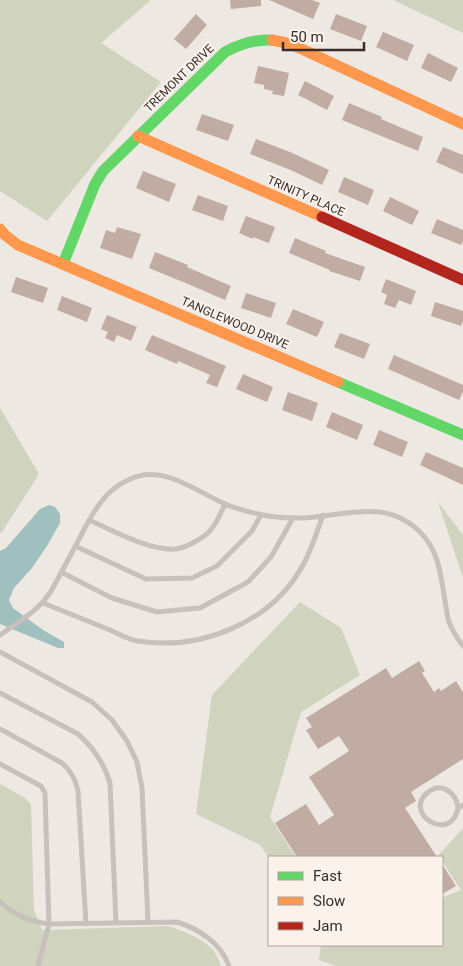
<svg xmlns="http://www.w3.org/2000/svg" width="463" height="966" font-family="Roboto,sans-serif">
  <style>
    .green { fill: #d0d3bd }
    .water { fill: #9fc0be }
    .building { fill: #c1aca4 }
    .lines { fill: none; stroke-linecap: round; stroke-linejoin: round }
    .lane { stroke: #c7c0bb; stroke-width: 5 }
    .fast { stroke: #63d668; stroke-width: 11 }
    .slow { stroke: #ff974d; stroke-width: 11 }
    .jam { stroke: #b3261e; stroke-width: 11 }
    .labels { text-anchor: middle; stroke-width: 4; stroke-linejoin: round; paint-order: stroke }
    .street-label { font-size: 12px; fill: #382e29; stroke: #faf2eb }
  </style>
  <rect width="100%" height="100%" fill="#eee8e2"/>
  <!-- green -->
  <path class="green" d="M0,0H151L101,43L161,82L47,221L0,191Z
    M393,0H463V33Z
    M0,408L39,474L2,532L0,533Z
    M438,502L463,535V578Z
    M300,602L341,628L360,675L301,712L270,817L296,857L269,858L260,845L196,814L212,695Z
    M0,784L25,798L31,804L34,910L42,930L167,926C182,930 204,939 214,951C217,956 219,961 221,966H0Z
    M463,828V966H336L319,960L321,945H442V898L461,890L442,861V857H439L438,856Z"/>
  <!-- water -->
  <path class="water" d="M49,505L55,507L60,514V523L47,546L32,568L14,588L9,600L13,608L43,630L64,642V648H58L0,624V551L6,548L40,509Z"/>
  <!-- building -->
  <path class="building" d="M230,0H261V6L231,9Z
    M269,0H312L320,3L313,19Z
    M196,14L207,25L186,49L174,39Z
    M336,14L367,26L361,41L330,29Z
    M383,32L414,45L407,61L376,47Z
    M428,53L458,68L451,82L421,68Z
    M258,66L289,73L284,96L272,94L273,91L264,89V85L254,83Z
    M305,81L334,96L327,110L298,95Z
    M349,103L382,117L381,119L423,137L418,151L342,120Z
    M202,114L234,125L228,141L196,130Z
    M256,139L290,152L329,170L322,185L293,171L250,154Z
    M443,147L463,155V174L436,162Z
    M143,171L176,184L169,202L136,188Z
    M344,177L374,190L368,205L338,192Z
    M198,195L228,206L223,221L192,210Z
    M390,197L419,211L412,225L383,211Z
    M246,216L275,227L269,243L253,237V239L239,233Z
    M437,219L463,230V241L461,245L431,233Z
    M117,227L141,234L132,259L100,248L106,230L115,233Z
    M295,238L326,251L325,253L365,267L360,281L329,271L330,270L289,253Z
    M155,252L188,265L187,267L231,286L225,300L195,287L149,268Z
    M16,277L48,288L43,303L11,292Z
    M386,279L416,291L411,305L399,300L395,308L384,304L387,295L381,292Z
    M246,293L276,303L271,318L241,308Z
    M62,296L92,308L87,322L57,310Z
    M435,302L463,311V321L461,326L431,316Z
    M293,309L324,322L317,337L286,324Z
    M107,315L137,327L131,341L117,335L114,342L105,338L108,332L101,329Z
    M340,333L370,344L364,359L334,347Z
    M152,335L226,366L217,387L206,383L210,375L178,361L177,364L145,350Z
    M394,355L463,385V392L459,400L388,369Z
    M243,374L273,387L267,402L236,389Z
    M288,392L318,403L312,421L282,410Z
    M332,412L363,425L357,440L326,427Z
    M379,430L408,442L402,457L373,445Z
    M426,452L463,468V485L420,465Z
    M419,661L425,671L422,673L434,692L439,688L441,691L456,681L463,692V759L411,792L416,801L405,808L437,857H297L275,823L306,804L319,825L334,815L309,777L349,751L339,736L318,749L306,730L312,727L306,718L386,668L392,678Z
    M442,864L456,886L442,894Z"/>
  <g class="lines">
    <!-- lane -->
    <path class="lane" d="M89,520C114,531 149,551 176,549C186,548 203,538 210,531C216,524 221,513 225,504
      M75,546L146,579L192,578L217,566L252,531L261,515
      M61,572L112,598L157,612L200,608L248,582L271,557L293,518
      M43,603C65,612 88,621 110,630C119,634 129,640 138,641C202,651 272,622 303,565C312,549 317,531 323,515
      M0,635C19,621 36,613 50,593C59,577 68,560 77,543C90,519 101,492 128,480C161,463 194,490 223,503C235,509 249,512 263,515C276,518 291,518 304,518C346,516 383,498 419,531C439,550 441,576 445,601C446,607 447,613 448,619C451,629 457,638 463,646
      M0,652L92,702L112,720L127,741L137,762L142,788L148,922
      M0,693L78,734C94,748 104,763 110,783L116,923
      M0,729L62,763C72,772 75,779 78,791L86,924
      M0,764L41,786L45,793L49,924L38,966
      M458,808C456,792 441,781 427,793C403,814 451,844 458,808L463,805
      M0,902C16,916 29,921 49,924L177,922C199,929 221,943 229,966"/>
    <!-- fast -->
    <path class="fast" d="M63,264L95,184L103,171L225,52C240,44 255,39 272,40
      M338,382L463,435"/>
    <!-- slow -->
    <path class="slow" d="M272,40L291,44L463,124
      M138,136L322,217
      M0,229L5,235L18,245L338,382"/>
    <!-- jam -->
    <path class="jam" d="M322,217L463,280"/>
  </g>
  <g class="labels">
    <!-- street labels -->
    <g class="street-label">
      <text transform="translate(179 78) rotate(-44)" y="4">TREMONT DRIVE</text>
      <text transform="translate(306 196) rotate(24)" y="4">TRINITY PLACE</text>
      <text transform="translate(235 323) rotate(23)" y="4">TANGLEWOOD DRIVE</text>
    </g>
  </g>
  <!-- legend -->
  <rect x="268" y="856" width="175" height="90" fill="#faf2eb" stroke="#aca49d"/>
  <rect x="278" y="872" width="25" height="8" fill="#63d668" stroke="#aca49d"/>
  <text x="313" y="881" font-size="15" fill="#382e29">Fast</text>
  <rect x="278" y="897" width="25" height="8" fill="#ff974d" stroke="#aca49d"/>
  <text x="313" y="906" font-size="15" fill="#382e29">Slow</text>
  <rect x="278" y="922" width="25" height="8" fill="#b3261e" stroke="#aca49d"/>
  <text x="313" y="931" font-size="15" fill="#382e29">Jam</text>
  <!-- scale -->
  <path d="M283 42v8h81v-8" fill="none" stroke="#382e29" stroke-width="2.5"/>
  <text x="290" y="42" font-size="15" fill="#382e29" stroke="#faf2eb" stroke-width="4" paint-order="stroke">50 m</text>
</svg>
